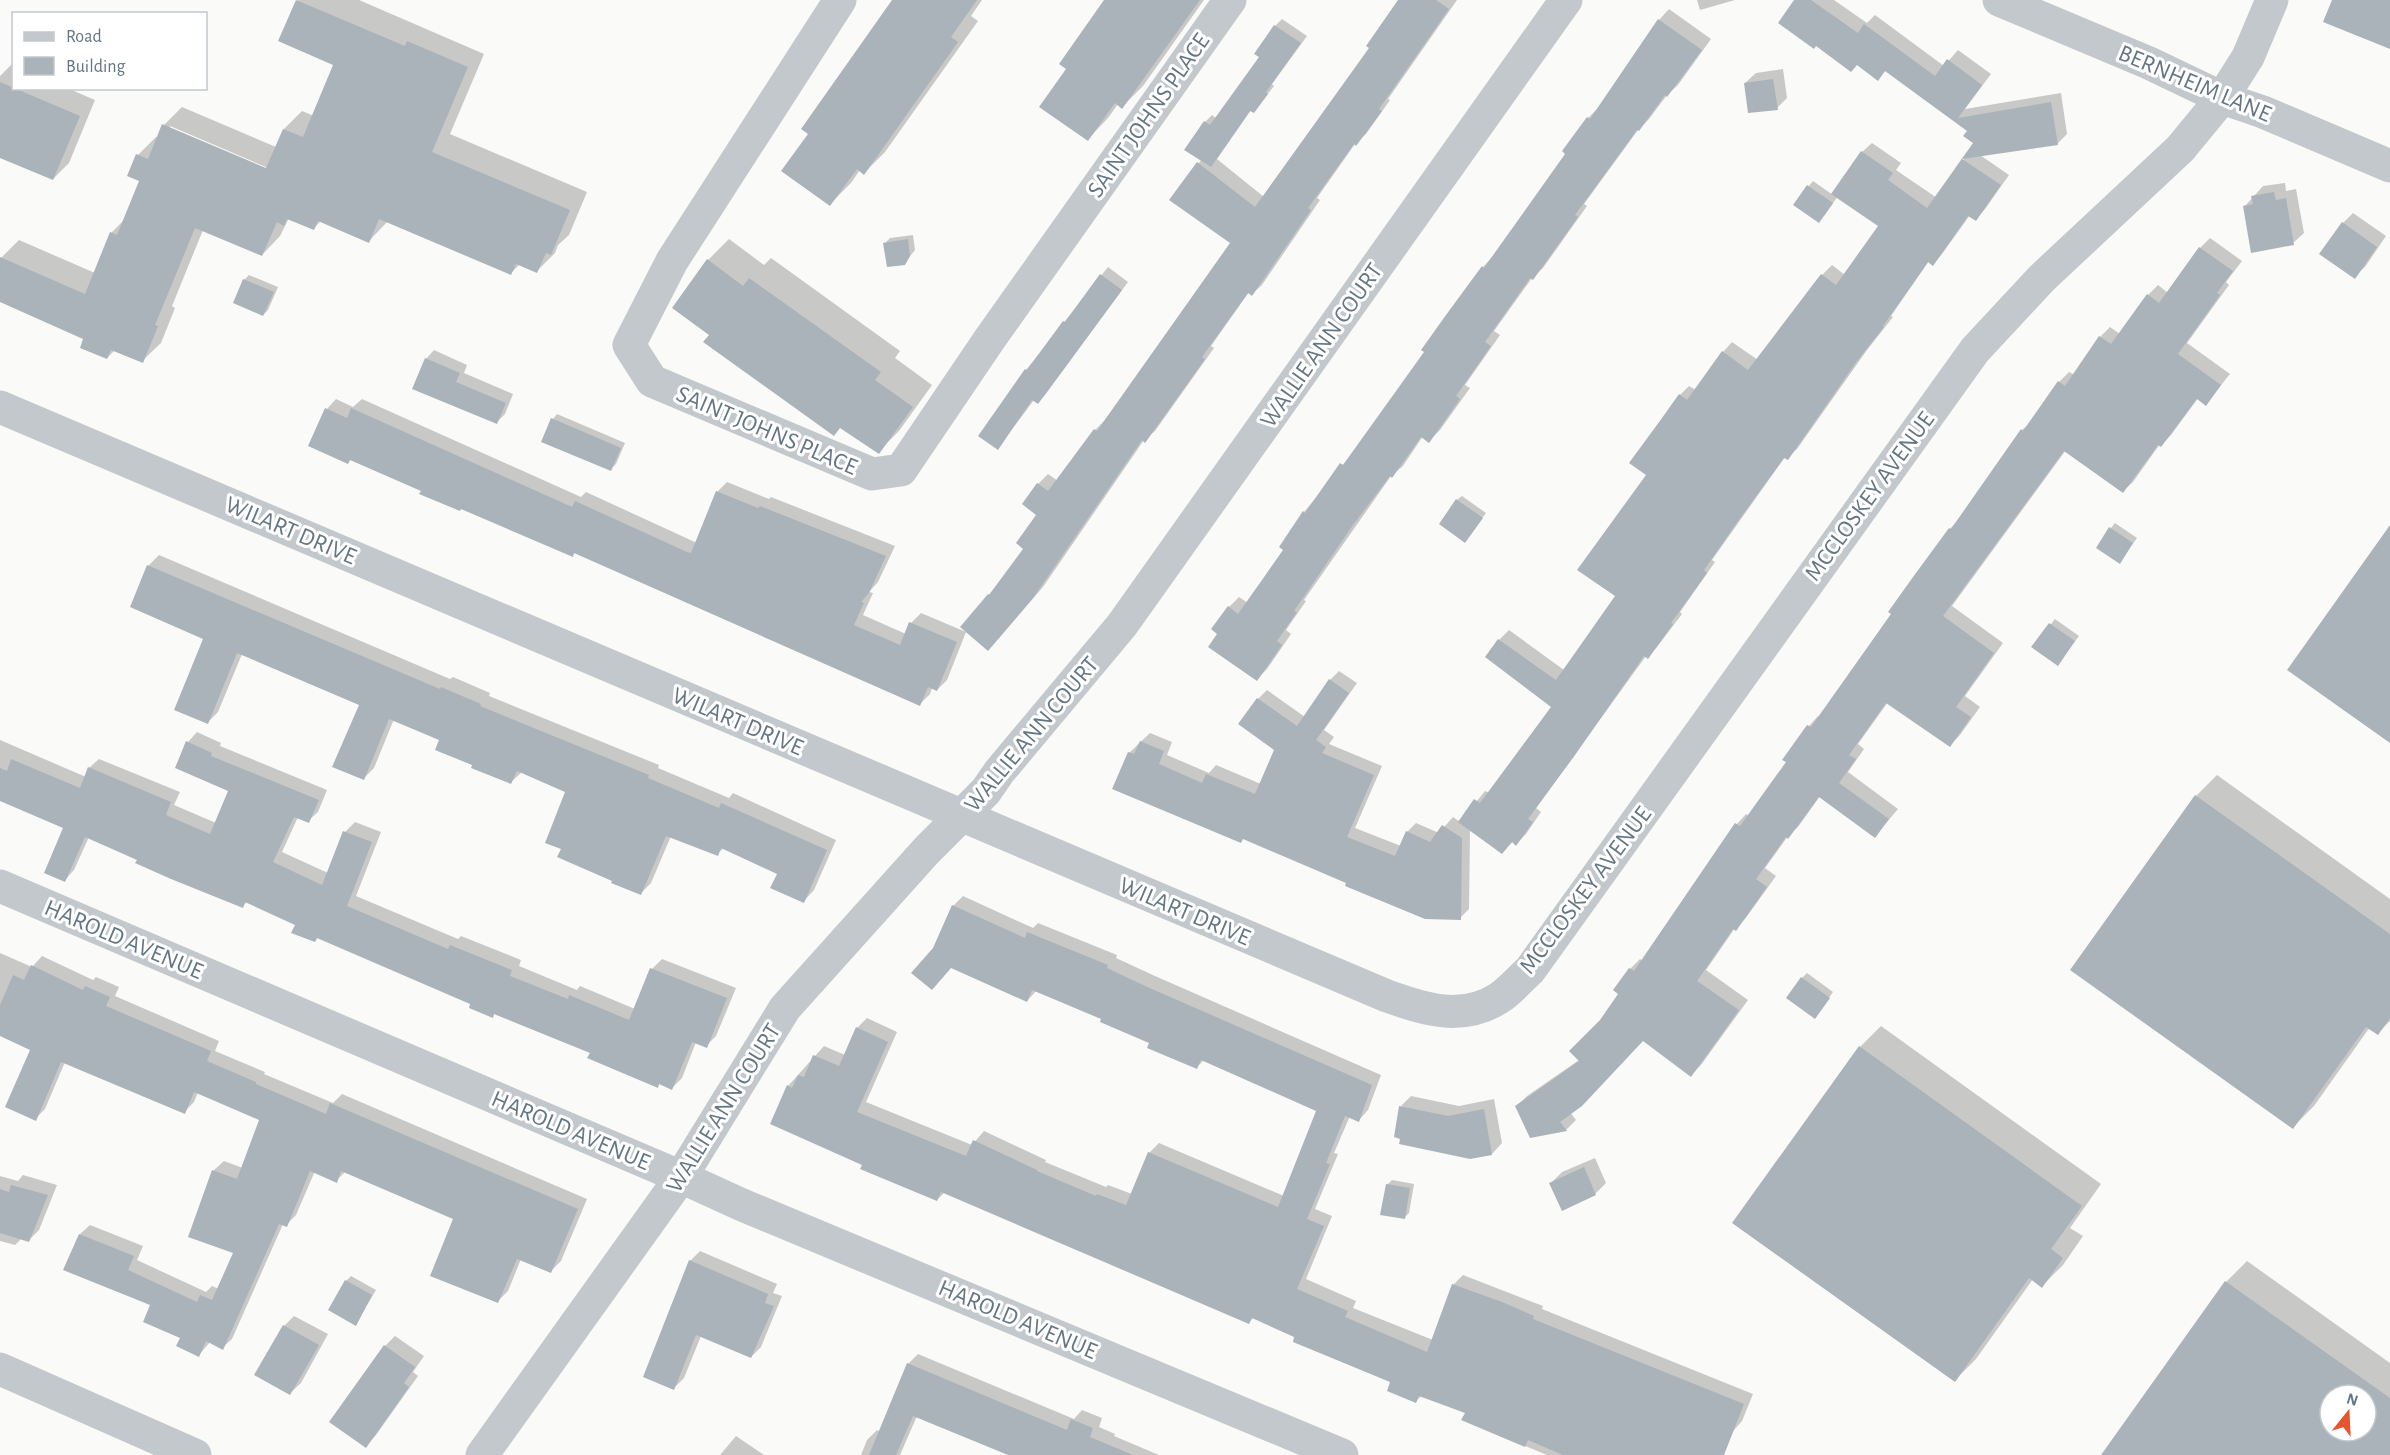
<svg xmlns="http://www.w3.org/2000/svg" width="2390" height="1455" font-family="'Alegreya Sans',sans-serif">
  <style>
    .shadow { fill: #0003; fill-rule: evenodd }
    .building { fill: #aab3b9; fill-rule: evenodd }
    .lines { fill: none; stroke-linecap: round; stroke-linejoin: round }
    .street { stroke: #c3c8cc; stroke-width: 33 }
    .labels { text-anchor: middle; stroke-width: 6; stroke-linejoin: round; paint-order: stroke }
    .street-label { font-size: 24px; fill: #657683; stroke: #fff }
  </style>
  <rect width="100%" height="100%" fill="#fafaf8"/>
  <!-- shadow -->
  <path class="shadow" d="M298,0H359L484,54L450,134L587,192L569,235L558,245L555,253L537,271L520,264L511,273L388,221L369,241L321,221L313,229L289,218L280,236L262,255L203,230L172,306L175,308L161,343L142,361L115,350L107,358L85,338L0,301V259L19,240L95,273L111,233L124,220L141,181L138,155L156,137L158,138L164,125L182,107L276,147L284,129L302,111L314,116L335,64L280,40ZM170,126L273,170L272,173L170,129Z
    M894,0H982L971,16L978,21L885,152L864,173L860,170L851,183L830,204L810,134Z
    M1105,0H1204L1143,86L1122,107L1118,104L1108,118L1088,139L1068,69Z
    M1400,0H1457L1388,99L1390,100L1366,134L1355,144L1317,198L1320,200L1262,285L1252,294L1249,292L1211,346L1214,348L1155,431L1144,440L1043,587L998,639L989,595L1025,549L1038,514V484L1048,474L1058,481L1095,430L1105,420L1232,243L1171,199L1202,159L1205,122L1212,115L1216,118L1261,57L1275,26L1282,19L1307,36L1272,84L1274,86L1260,104L1253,111L1251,110L1217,159L1264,197L1371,48Z
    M1697,0H1735L1700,10Z
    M1796,0H1834L1867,23L1875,15L1944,66L1958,50L1991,74L1965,109L2061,93L2067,134L2057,144L1980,155L2009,175L1985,209L1976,219L1970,215L1942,254L1933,264L1929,261L1891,316L1893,317L1867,350L1797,449L1787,458L1785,457L1712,560L1715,562L1680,612L1682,614L1657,647L1648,657L1646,656L1536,808L1541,812L1526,834L1516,844L1513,841L1502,852L1470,829L1469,909L1460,918L1348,882L1129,753L1150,733L1172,742L1167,755L1209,773L1216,765L1261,784L1276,749L1258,699L1267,690L1305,717L1330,680L1339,671L1357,683L1324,730L1334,737L1329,744L1382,766L1355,828L1401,846L1407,832L1416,823L1439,833L1453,817L1460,822L1485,791L1490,793L1553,706L1499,640L1509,630L1564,670L1617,596L1648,475L1680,395L1689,386L1696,390L1723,352L1732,342L1758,360L1822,275L1832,265L1845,275L1881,226L1838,196L1824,216L1795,204L1809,186L1813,181L1833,195L1862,152L1872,143L1901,163L1896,170L1937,198L1975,143L1969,130L1886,70L1877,79Z
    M1669,9L1711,39L1678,85L1667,95L1649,119L1638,130L1584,204L1587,206L1543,268L1532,278L1494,331L1500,335L1465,385L1470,388L1440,430L1429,441L1423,436L1403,466L1391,476L1304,600L1306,601L1286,630L1291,634L1267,669L1257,679L1219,633L1229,607L1239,597L1248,603L1285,549L1304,512L1352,454L1426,352L1483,267L1493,256L1567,153L1564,151L1588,118L1599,107L1659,20Z
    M11,65L14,66V88H67L95,100L69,163L53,179L0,156V76Z
    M1783,69L1787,98L1777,108L1745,83L1756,73Z
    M2285,183L2286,191L2296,189L2304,233L2293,243L2245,206L2263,186Z
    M2353,213L2386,236L2365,267L2354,277L2343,223Z
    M913,235L915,250L904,264L885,243L890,238Z
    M2210,238L2242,261L2226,282L2229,285L2187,343L2230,374L2206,404L2198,398L2171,435L2161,445L2160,444L2133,482L2123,491L2066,450L1952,606L2003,643L1965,696L1980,707L1960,735L1950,745L1888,702L1858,744L1864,749L1848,772L1898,809L1875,836L1820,796L1798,827L1788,836L1765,868L1776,876L1745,919L1735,928L1706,970L1748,1000L1701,1065L1691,1075L1643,1040L1570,1112L1576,1120L1566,1130L1531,1137L1517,1106L1527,1096L1579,1060L1601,1021L1620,993L1615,990L1630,969L1640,959L1643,961L1737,824L1746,814L1749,816L1788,762L1784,759L1809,726L1818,716L1820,717L1950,529L1959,519L2022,430L2032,421L2059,382L2069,372L2075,375L2100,337L2110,327L2120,334L2148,295L2158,285L2168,293L2200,248Z
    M729,239L764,265L771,258L900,351L895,358L932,385L899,431L878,452L711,334L708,260Z
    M1108,267L1128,282L1045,395L1038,402L1034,400L998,448L1026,370Z
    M249,275L278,287L268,310L263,315L244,280Z
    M434,350L467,365L464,373L513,394L505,414L497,422L426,359Z
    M336,399L353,407L362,399L581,497L586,492L697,543L717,492L727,482L769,499L771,497L895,546L878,582L869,592L873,593L863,615L906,634L911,623L921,613L966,632L947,680L937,690L932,688L930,694L920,704L575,552L573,555L351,459L348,462L327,409Z
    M557,414L625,443L616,464L611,469L543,441L553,419Z
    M1462,496L1486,513L1465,541L1457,500Z
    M2115,523L2137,538L2120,562L2111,528Z
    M159,555L450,679L453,677L490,693L489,696L659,765L658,768L729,798L733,793L836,840L814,890L804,901L779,873L724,848L717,854L671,836L651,883L641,893L562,848L567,791L522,772L511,782L474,765L441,739L394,719L374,768L364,778L361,704L242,654L218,712L208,722L205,638L148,566Z
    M2055,619L2079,636L2058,664L2033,647Z
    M197,732L221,743L220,746L327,790L318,812L308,821L298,817L282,852L328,873L345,832L355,822L381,832L356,896L458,939L461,936L521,960L519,966L577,990L580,986L635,1009L652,969L662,959L736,988L716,1036L706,1046L696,1042L682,1078L672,1088L660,1083L657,1086L592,1052L495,1013L492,1016L472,1003L318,937L315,941L297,924L247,902L242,907L89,837L74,870L65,880V827L0,799V740L86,777L89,768L99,759L180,792L174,805L216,823L230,790L188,742Z
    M2217,775L2390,899V1021L2378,1033L2370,1027L2314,1106L2293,1127L2196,796Z
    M963,896L1033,928L1038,923L1117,955L1116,958L1155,976L1381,1075L1368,1110L1359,1120L1350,1116L1334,1153L1338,1154L1315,1209L1332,1216L1306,1279L1356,1301L1353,1308L1433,1340L1453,1285L1463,1275L1543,1306L1542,1309L1753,1394L1742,1421L1712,1455H1547L1463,1420L1467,1413L1422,1395L1416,1401L1392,1381L1254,1317L1249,1322L945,1192L937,1200L864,1164L788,1086L824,1046L845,1055L857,1028L867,1018L897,1032L866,1102L972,1145L984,1131L1046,1160L1045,1162L1106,1187L1108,1185L1132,1194L1149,1153L1159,1143L1284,1196L1318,1110L1204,1060L1197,1067L1103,1018L1037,990L1027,1001L934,949L953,906Z
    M0,953L32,967L42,956L93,980L96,977L119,987L115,996L219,1041L215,1051L265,1072L264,1074L333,1103L342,1094L587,1199L561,1261L551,1271L521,1259L508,1291L498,1301L455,1218L346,1171L336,1181L315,1171L296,1215L286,1225L283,1224L232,1339L222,1348L210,1342L199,1355L153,1304L80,1234L90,1225L143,1246L137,1260L206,1292L212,1286L219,1289L235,1253L190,1236L214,1170L224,1161L243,1168L261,1119L198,1092L194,1102L184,1112L65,1062L45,1109L35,1119L32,1049L0,1035Z
    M1807,973L1833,992L1819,1012L1802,978Z
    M1881,1026L2101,1184L2070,1228L2083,1236L2063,1265L2042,1286L2033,1279L1976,1359L1955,1380L1860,1047Z
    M1411,1096L1459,1106L1494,1099L1502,1143L1492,1154L1401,1106Z
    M1595,1158L1606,1183L1596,1193L1563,1209L1551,1183L1562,1172Z
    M23,1175L57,1185L39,1230L29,1240L22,1238L15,1245L0,1241V1176L18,1181Z
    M1392,1180L1414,1184L1409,1213L1404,1218L1387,1185Z
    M700,1251L777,1284L773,1293L782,1296L761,1347L751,1357L701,1336L684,1378L674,1388L690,1261Z
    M2247,1261L2390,1363V1455H2102L2226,1282ZM2330,1395H2366V1431H2330Z
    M351,1276L376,1290L356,1324L346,1281Z
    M294,1316L328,1334L301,1383L290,1393L284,1326Z
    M395,1336L424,1356L413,1372L418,1376L376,1435L366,1446L385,1346Z
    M918,1354L1074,1419L1082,1410L1102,1418L1099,1427L1115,1434L1114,1436L1159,1455H1012L917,1416L900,1455H861L867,1440L877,1430L880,1432L908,1364Z
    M736,1436L764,1455H720Z"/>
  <!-- building -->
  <path class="building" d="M296,0L405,46L407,41L468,67L432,152L570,210L551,255L546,253L537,273L516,264L511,275L379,219L369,243L318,221L314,230L287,219L284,226L277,222L262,256L195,228L155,325L158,326L143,363L111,350L107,359L80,348L83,339L0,302V257L85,294L110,232L117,235L139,181L127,176L136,154L148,159L162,124L266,168L283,129L303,137L333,65L278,41Z
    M892,0H977L951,37L958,42L864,175L857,169L830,206L781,171L808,134L801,129Z
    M1104,0H1200L1122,109L1115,103L1088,141L1039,107L1066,69L1059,64Z
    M1398,0H1436L1449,9L1379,109L1382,111L1356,146L1354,144L1308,208L1311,210L1252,296L1248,293L1202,357L1205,359L1145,443L1142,440L1033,598L988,651L960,627L988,594L989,595L1023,549L1016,543L1036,515L1022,504L1037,483L1048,491L1094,429L1097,431L1230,243L1169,200L1197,162L1255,207L1369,48L1366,46Z
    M1794,0H1811L1858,33L1864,24L1935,76L1947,59L1982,85L1958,118L2051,102L2058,145L1962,159L2001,185L1976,221L1968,216L1933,266L1928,262L1883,326L1884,327L1857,361L1788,460L1784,458L1738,521L1704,570L1707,573L1671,623L1673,624L1648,659L1644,656L1575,755L1528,819L1533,822L1516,846L1512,842L1502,854L1458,822L1474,799L1480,803L1551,707L1485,657L1498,639L1556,680L1615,596L1577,570L1646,475L1629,463L1662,418L1679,394L1687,400L1722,351L1748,370L1821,274L1836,285L1878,226L1831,194L1861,151L1893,173L1888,180L1927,208L1973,143L1963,136L1967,131L1885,71L1878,81L1857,65L1851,72L1816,46L1814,49L1778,23Z
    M2332,0H2390V49L2323,22Z
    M1658,19L1702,50L1667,97L1665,95L1639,131L1637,130L1575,215L1578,217L1533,280L1530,278L1485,342L1491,346L1456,396L1460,399L1429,443L1421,437L1392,478L1390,476L1353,525L1294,611L1297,612L1277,641L1282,645L1257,681L1208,647L1217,634L1211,629L1228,606L1238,614L1283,550L1279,547L1303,511L1305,513L1340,463L1343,465L1424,352L1421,350L1446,315L1482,266L1484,268L1565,154L1562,151L1587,117L1590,119Z
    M1274,25L1301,43L1266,92L1268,94L1254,113L1250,111L1211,167L1184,150L1204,121L1210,125L1259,57L1254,54Z
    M1773,79L1778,110L1748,113L1744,83Z
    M0,82L80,116L53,180L0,158Z
    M1807,185L1833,203L1819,223L1793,205Z
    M2274,192L2276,200L2286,198L2294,245L2251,253L2243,206L2253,204L2251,196Z
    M2342,222L2377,247L2355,279L2319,254Z
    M908,239L910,256L905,265L887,267L883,243Z
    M2199,247L2233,271L2217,293L2220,295L2178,354L2221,385L2206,406L2197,399L2161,447L2158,445L2123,493L2064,451L1943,616L1994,653L1956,707L1971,717L1950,747L1886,703L1849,755L1856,759L1839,783L1889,819L1875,838L1819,797L1788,839L1786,837L1756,879L1767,887L1736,931L1733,929L1697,981L1739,1010L1691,1077L1643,1041L1582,1106L1560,1122L1567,1131L1530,1138L1515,1106L1579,1061L1569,1051L1600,1020L1618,994L1613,990L1629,968L1634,971L1735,823L1740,826L1786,762L1782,760L1807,725L1811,727L1891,614L1888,612L1913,577L1949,528L1951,529L2021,429L2023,431L2058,381L2065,386L2099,336L2111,344L2147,294L2159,303Z
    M707,259L743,286L749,278L881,372L875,380L913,407L879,454L840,428L834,436L703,342L709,335L672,308Z
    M1100,274L1122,290L1038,404L1032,400L998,450L978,436L1025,369L1027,370L1063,321L1065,322Z
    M243,279L274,292L263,316L233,303Z
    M425,358L460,373L456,382L506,403L497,424L412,389Z
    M325,408L347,418L351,408L572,507L575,501L687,552L691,553L716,491L758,508L760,506L886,556L869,593L861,602L864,603L854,625L900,645L909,622L957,642L937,691L928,687L920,706L574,553L573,557L461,509L460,511L419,494L421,491L350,460L348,464L308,446Z
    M551,418L621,448L611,471L541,442Z
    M1456,499L1483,518L1465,543L1439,524Z
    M2390,525V743L2287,670Z
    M2109,527L2133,543L2120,564L2096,548Z
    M147,565L440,689L441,687L481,704L480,706L649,775L648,778L719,808L721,803L827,850L804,903L770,888L777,874L721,848L718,856L666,836L641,895L611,883L612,881L557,857L561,849L545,843L565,792L517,771L511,784L471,768L472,765L435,750L439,740L389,719L364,780L332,767L359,705L237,653L208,724L174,710L203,639L130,607Z
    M2049,623L2075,641L2058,666L2031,647Z
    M1329,679L1349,693L1316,740L1326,747L1322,753L1374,775L1347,837L1395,856L1406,831L1430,842L1442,825L1462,838L1461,920L1425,919L1345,886L1346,883L1243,839L1241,843L1112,789L1128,752L1134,754L1140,741L1164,751L1159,764L1202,783L1206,774L1255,794L1274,750L1238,724L1257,698L1297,726Z
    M186,741L212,753L211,756L319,800L309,823L294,817L273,862L322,885L343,831L372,842L347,906L448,949L450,945L512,970L510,976L568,999L569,995L629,1020L650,968L727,998L707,1048L692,1042L672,1090L659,1084L658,1088L587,1058L590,1053L494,1014L493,1018L469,1008L470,1004L317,938L315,942L291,933L295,925L245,902L243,908L171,879L135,863L137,860L85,837L65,882L44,873L63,828L0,801V768L7,771L11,759L80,788L88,767L171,802L166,815L210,834L228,791L175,768Z
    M2195,795L2390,934V1018L2378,1035L2366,1027L2293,1129L2070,970Z
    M952,905L1025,938L1027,932L1108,965L1107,968L1145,986L1372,1085L1359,1122L1345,1116L1326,1163L1330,1164L1307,1219L1324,1226L1297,1289L1348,1311L1345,1317L1427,1352L1452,1284L1502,1302L1534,1316L1533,1319L1744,1404L1724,1455H1563L1528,1440L1525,1447L1461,1420L1465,1413L1419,1396L1416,1403L1387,1391L1390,1382L1293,1342L1294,1337L1252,1318L1249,1324L941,1192L937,1201L860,1169L862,1165L770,1124L787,1085L792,1088L798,1075L804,1077L813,1055L839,1066L856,1027L888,1042L857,1112L966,1156L973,1140L1037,1170V1171L1096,1196L1097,1194L1126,1205L1148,1152L1278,1207L1316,1111L1201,1060L1197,1069L1147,1048L1149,1043L1100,1022L1101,1019L1032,990L1027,1002L951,968L932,990L911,973L933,948Z
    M31,965L83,990L85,986L110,997L106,1006L211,1051L207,1061L256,1082V1084L326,1114L330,1103L578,1209L551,1273L517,1259L498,1303L430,1276L453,1219L341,1171L337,1183L310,1171L287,1227L279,1224L223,1350L206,1341L199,1357L176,1346L180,1338L143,1322L150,1305L63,1270L79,1234L134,1256L128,1270L197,1302L200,1295L212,1300L233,1253L188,1237L212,1170L237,1179L259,1120L194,1092L185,1114L61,1062L36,1121L5,1107L30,1050L0,1036V1005L13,975L24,980Z
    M1801,977L1830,998L1815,1019L1786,998Z
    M1859,1046L2082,1206L2051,1249L2063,1258L2042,1288L2029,1278L1955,1382L1732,1223Z
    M1399,1106L1448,1116L1484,1109L1492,1155L1470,1159L1399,1144L1400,1139L1394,1137Z
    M1584,1167L1596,1195L1562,1211L1549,1183Z
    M1386,1184L1410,1188L1405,1219L1380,1215Z
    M11,1185L48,1195L29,1242L0,1233V1189L9,1192Z
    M689,1260L768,1294L765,1303L774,1306L751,1358L696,1335L674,1390L643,1377Z
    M345,1280L372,1295L356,1326L328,1310Z
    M2225,1281L2390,1398V1455H2101ZM2330,1395H2366V1431H2330Z
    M283,1325L319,1345L290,1395L254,1375Z
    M384,1345L415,1367L404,1383L409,1387L366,1448L329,1422Z
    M907,1363L1067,1430L1071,1419L1093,1428L1090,1437L1133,1455H1008L913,1416L896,1455H869Z"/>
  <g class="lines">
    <!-- street -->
    <path class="street" d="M840,0L672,261L629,345L652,381L872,474L901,470L989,340L1230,0
      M1999,0L2149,63L2222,98L2263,112L2390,166
      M0,407L1387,996C1424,1009 1462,1022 1499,998C1510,991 1520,979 1530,970L1975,350L2042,278L2180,149L2222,98L2248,57L2272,0
      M0,886L681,1177L740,1204L1342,1455
      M0,1369L195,1455
      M482,1455L681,1177L785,1008L927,850L986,791L999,772L1122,625L1566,0"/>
  </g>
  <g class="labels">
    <!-- street labels -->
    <g class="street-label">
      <text transform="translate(2195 83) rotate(23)" y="8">BERNHEIM LANE</text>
      <text transform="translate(1148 115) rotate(-55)" y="8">SAINT JOHNS PLACE</text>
      <text transform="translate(1321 345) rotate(-55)" y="8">WALLIE ANN COURT</text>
      <text transform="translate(767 430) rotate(23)" y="8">SAINT JOHNS PLACE</text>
      <text transform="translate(1869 496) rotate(-54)" y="8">MCCLOSKEY AVENUE</text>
      <text transform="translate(291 530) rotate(23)" y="8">WILART DRIVE</text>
      <text transform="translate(738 721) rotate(23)" y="8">WILART DRIVE</text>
      <text transform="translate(1031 734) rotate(-50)" y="8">WALLIE ANN COURT</text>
      <text transform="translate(1585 890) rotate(-53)" y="8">MCCLOSKEY AVENUE</text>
      <text transform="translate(1185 911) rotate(23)" y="8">WILART DRIVE</text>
      <text transform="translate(124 939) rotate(23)" y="8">HAROLD AVENUE</text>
      <text transform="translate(723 1108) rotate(-58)" y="8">WALLIE ANN COURT</text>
      <text transform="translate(571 1130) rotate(23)" y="8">HAROLD AVENUE</text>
      <text transform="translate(1018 1319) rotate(23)" y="8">HAROLD AVENUE</text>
    </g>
  </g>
  <!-- legend -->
  <rect x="12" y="12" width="195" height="78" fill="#ffffff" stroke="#c1c8cd" stroke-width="1.5"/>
  <rect x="24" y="32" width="30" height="9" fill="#c3c8cc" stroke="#c1c8cd" stroke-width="1.5"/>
  <text x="66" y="42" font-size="18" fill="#657683">Road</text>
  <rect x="24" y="57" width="30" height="18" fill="#aab3b9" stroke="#c1c8cd" stroke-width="1.5"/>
  <text x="66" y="72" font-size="18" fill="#657683">Building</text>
  <!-- north arrow -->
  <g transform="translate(2348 1413) rotate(18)"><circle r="28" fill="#ffffff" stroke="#c1c8cd" stroke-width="1.5"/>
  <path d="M0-4.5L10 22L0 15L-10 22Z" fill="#e4572e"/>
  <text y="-9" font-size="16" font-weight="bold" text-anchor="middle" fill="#657683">N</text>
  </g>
</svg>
